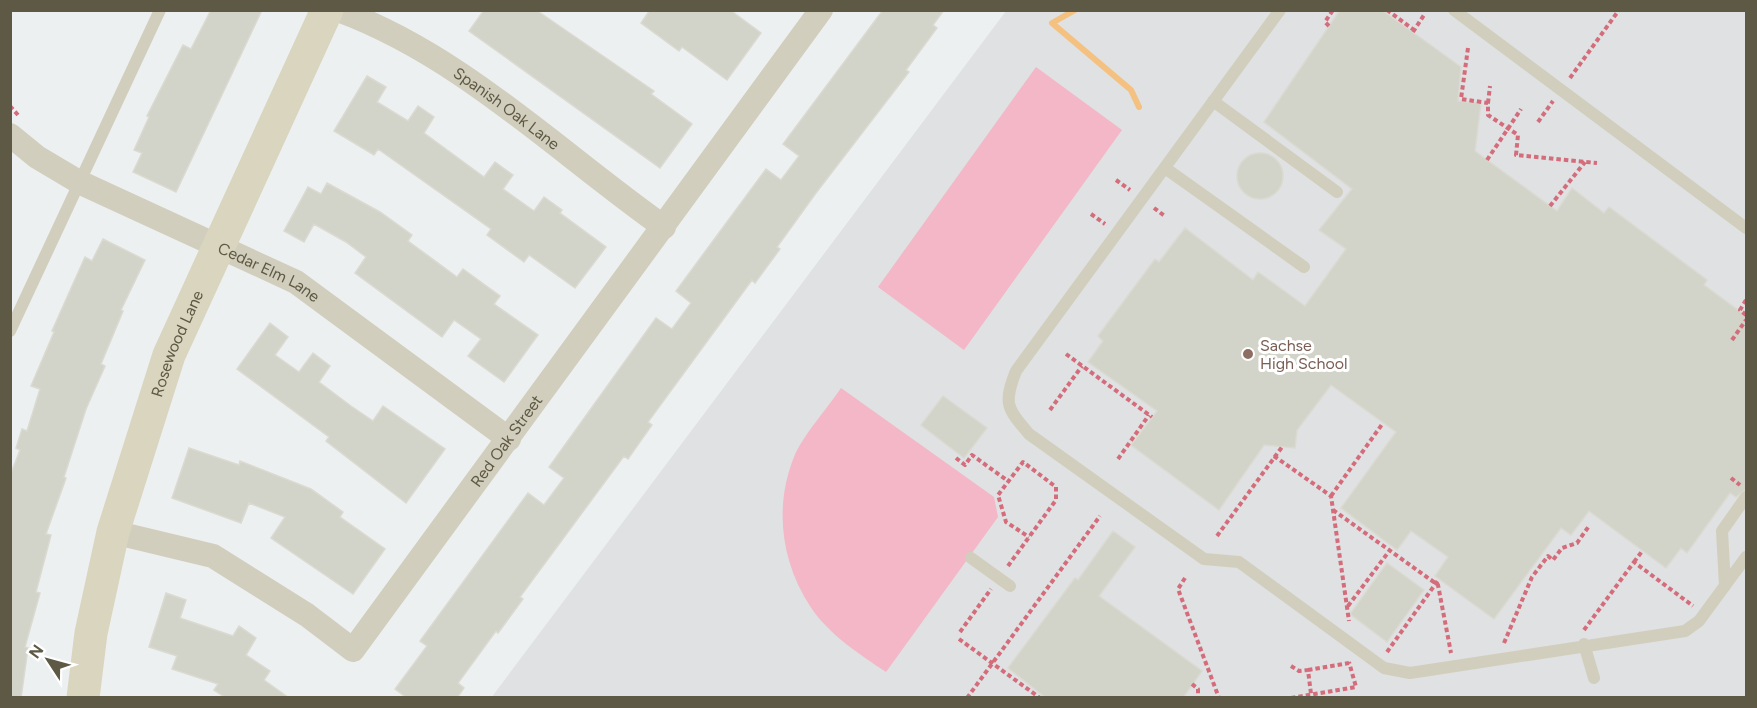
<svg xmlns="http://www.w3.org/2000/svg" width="1757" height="708" font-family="Figtree,sans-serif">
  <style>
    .education { fill: #dfe1e2 }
    .green { fill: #f3b7c7 }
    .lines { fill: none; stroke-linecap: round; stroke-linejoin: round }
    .stream { stroke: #f4c180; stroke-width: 6 }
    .building { fill: #d2d3c9; stroke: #dadad1; stroke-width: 1.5 }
    .path { stroke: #d46c7b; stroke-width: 4; stroke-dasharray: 4.5 3; stroke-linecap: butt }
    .lane { stroke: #d2cebd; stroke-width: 12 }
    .street { stroke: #d2cebd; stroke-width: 24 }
    .secondary { stroke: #d9d5be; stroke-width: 33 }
    .education-dot { fill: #8d6e63; stroke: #fff; stroke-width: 2 }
    .labels { text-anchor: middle; stroke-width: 6; stroke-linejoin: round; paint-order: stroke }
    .street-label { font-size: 16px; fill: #5d5944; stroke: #fff }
    .education-label { font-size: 16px; fill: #785e54; stroke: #fff; text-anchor: start }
  </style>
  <rect width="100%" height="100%" fill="#edf0f1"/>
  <!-- education -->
  <path class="education" d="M1006,11H1746V697L491,698Z"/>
  <!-- green -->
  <path class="green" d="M1036,67L1122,130L964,350L878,287Z
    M841,388L994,497L998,517L886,672C859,654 828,634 810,606C781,561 774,507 794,457C803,435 827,409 841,388Z"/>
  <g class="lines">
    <!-- stream -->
    <path class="stream" d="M1075,10L1052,23L1131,90L1139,107"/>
  </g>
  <!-- building -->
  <path class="building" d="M211,10H262L176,192L133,172L142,153L134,150L149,117L147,116L183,45L191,49Z
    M484,10H536L654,91L651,94L692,124L660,168L469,31Z
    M650,10H730L761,33L727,80L682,47L679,51L641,23Z
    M883,10H944L933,25L937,28L906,70L909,72L816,193L777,247L780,249L755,283L752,280L648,422L652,425L628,459L624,456L520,597L523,599L498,633L496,631L458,683L464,688L457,698H407L395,689L427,646L420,641L528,493L544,505L564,478L549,467L656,318L672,329L691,303L676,291L766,169L781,180L799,156L783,144Z
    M1340,10H1382L1461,67L1458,101L1481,103L1475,151L1487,160L1557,211L1572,188L1604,213L1609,207L1707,280L1704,285L1746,316V489L1736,497L1730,493L1687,553L1681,548L1666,568L1589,511L1571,535L1561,528L1494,619L1435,576L1448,557L1411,531L1397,550L1341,508L1396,432L1331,385L1297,430L1295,448L1264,445L1219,510L1131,445L1157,411L1088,362L1103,341L1098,336L1155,259L1159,262L1185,228L1253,280L1258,272L1305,306L1346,249L1319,230L1352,189L1264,122Z
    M367,76L386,87L377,102L408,121L418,106L434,117L424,133L484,177L495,162L513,175L503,189L534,211L544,197L562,210L560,213L606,247L575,288L529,255L524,262L487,235L491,229L378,149L374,155L334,131Z
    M1237 176a23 23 0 1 1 46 0a23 23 0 1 1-46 0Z
    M327,183L380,212L412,235L408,241L457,277L463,269L500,296L494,304L538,335L504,382L468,356L481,339L454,320L442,337L355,273L366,257L346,242L314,224L304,242L284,231L308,187L321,194Z
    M103,239L145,260L121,310L123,311L101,364L105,366L86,409L64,477L66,478L46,534L51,535L36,592L40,593L25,647L28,648L21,698H10V476L20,450L16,448L22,429L27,431L40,389L31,386L54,332L52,331L85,257L92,261Z
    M270,323L288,337L275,355L299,372L313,353L330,366L319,382L351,406L373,421L383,406L445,449L406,503L326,441L329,437L237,369Z
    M943,396L987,428L964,458L921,425Z
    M189,448L239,465L240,461L311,489L343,512L340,517L385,549L353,594L271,538L285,517L249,503L241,523L172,498Z
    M1113,531L1135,547L1099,596L1202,671L1183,698H1046L1008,668L1075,578L1078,580Z
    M1387,563L1424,590L1387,642L1350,614Z
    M166,593L186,600L180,618L233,636L239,626L256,638L246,655L270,671L264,680L289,698H226L214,690L218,684L172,669L177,656L149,647Z"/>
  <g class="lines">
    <!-- path -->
    <path class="path" d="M1387,10L1414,30
      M1329,26L1325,22L1333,10
      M1413,32L1424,15
      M1468,48L1461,99L1488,103V115L1518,135L1516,155L1597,163
      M1570,78L1619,10
      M1488,103L1490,86
      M10,106L18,115
      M1538,122L1553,101
      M1487,160L1521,109
      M1116,180L1130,190
      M1550,206L1585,162
      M1154,208L1166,217
      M1091,214L1105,224
      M1746,300L1740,310L1746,315
      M1732,340L1746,320
      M1066,354L1152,417
      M1050,410L1082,366
      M1274,456L1331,496L1349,621
      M956,458L965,465L972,455L1008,481
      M1118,459L1149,415
      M1731,478L1740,485
      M1331,496L1383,423
      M1333,510L1438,585L1451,653
      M1217,536L1282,447
      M1634,562L1643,550
      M1008,566L1056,500V487L1023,462L998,495L1006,522L1029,537
      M1185,578L1178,589L1219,698
      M1348,606L1390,550
      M1584,630L1634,562L1693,606
      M960,632L991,589
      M959,639L1040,698
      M1504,643L1532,577L1548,556L1553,560L1562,548L1577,543L1589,526
      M1387,652L1439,579
      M1291,666L1299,671L1308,670L1311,694
      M1308,670L1349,663
      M1192,684L1198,689V698
      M967,698L1100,516
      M1291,698L1356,687L1349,662"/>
    <!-- lane -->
    <path class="lane" d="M1280,10L1016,371C1003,404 1007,408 1029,434L1204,559L1239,562L1384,668L1410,673L1685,631L1699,621L1746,557
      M1454,10L1746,228
      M1213,101L1337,192
      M1165,168L1304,267
      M10,331L160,10
      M971,558L1010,586
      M1725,586L1722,531L1746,497
      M1584,644L1594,678"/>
    <!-- street -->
    <g class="street">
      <path id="s1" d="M338,10C461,55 559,153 664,227"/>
      <path id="s2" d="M10,135L37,157L79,182L296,282L509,439"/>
      <path id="s3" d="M113,532L213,556L307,615L353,650L821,10"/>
    </g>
    <!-- secondary -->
    <path class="secondary" id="s4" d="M83,698L91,633L113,532L169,355L327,10"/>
  </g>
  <!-- markers -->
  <circle class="education-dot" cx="1248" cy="354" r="6"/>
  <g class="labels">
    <!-- street labels -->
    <g class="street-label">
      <text dy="6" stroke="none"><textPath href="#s1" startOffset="196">Spanish Oak Lane</textPath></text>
      <text dy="6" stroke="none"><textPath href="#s2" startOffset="294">Cedar Elm Lane</textPath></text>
      <text dy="6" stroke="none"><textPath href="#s4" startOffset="368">Rosewood Lane</textPath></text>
      <text dy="6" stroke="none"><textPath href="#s3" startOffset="531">Red Oak Street</textPath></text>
    </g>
    <!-- education labels -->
    <g class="education-label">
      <text x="1260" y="351">Sachse<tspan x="1260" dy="18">High School</tspan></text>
    </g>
  </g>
  <!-- border -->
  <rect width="1757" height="708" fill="none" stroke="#5d5944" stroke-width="24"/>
  <!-- north arrow -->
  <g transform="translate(48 660) rotate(306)" stroke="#ffffff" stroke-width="4.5" paint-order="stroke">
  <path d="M0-4.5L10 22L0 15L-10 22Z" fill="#5d5944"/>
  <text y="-9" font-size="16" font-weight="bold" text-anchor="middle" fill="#5d5944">N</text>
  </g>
</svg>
